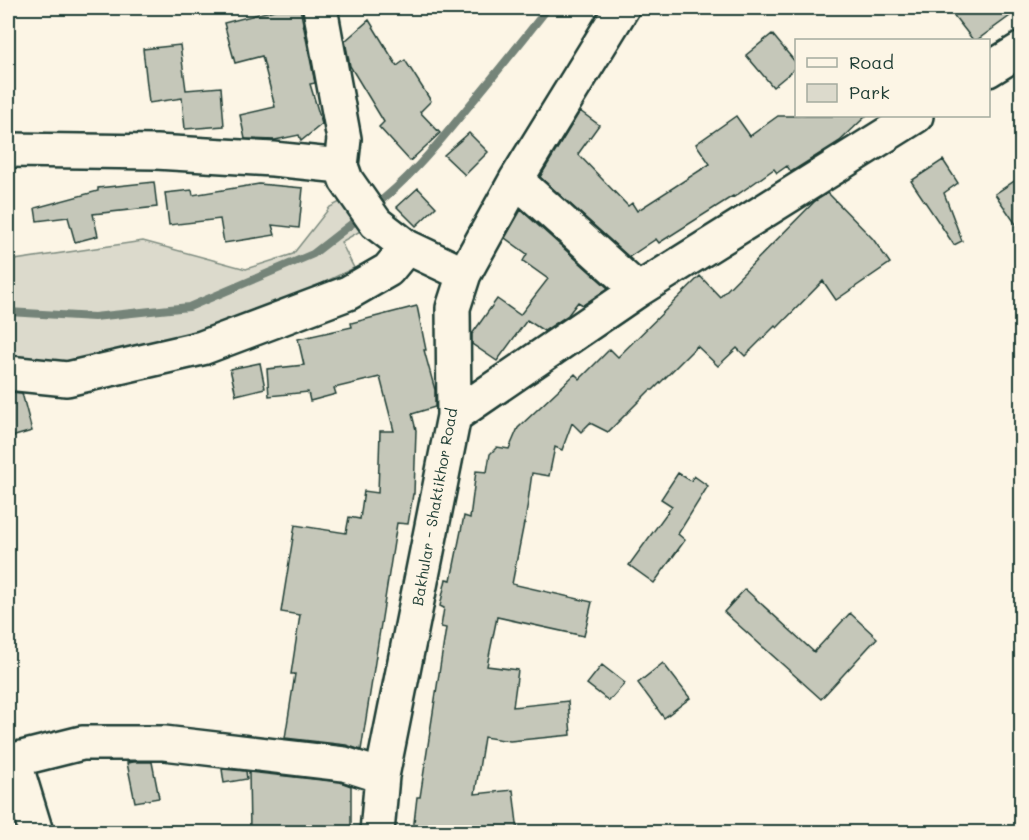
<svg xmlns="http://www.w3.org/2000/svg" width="1029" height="840" font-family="Mali,sans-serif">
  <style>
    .green { fill: #dcdacc; stroke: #7e8c80; stroke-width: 1.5 }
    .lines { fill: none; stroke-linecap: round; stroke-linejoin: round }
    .stream { stroke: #758479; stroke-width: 8 }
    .building { fill: #c5c7b9; stroke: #1f3d34; stroke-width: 1.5 }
    .minor-casing { stroke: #1f3d34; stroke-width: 38 }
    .minor { stroke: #fcf5e5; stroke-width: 33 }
    .labels { text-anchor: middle; stroke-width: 5; stroke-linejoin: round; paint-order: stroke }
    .street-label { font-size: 15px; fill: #1f3d34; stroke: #fcf5e5 }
  </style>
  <rect width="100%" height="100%" fill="#fcf5e5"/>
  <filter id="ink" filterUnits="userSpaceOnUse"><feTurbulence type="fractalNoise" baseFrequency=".0167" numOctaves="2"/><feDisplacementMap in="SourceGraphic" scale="12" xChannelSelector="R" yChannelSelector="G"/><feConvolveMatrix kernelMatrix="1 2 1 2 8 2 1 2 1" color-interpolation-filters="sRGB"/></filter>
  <g filter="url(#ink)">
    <!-- green -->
    <path class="green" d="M346,199L369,226L341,242L354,268L199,342L55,370L8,363V261L143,241L246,269L293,254L330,207Z"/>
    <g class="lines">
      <!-- stream -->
      <path class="stream" d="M373,207C406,182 433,150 459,118C489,82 519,45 548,8
        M8,312L94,317L189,307L313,254L363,215"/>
    </g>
    <!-- building -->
    <path class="building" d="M282,8H300L315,83L310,84L322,124L301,141L299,135L275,140L245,139L240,115L275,107L262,56L235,63L224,23Z
      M948,8H1021L977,40H973Z
      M369,20L397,66L405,60L431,101L420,112L440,133L410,161L379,127L384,122L350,66L345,41Z
      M772,34L796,63V68L773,87L746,55Z
      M180,45L186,90L221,87L224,126L185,129L182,98L149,103L143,49Z
      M580,111L599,125L578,154L628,206L632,203L637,211L710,164L696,144L736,116L750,136L778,116H866L840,141L791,172L787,166L777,173L774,169L734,197L733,196L659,243L656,239L629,257L540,177Z
      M469,133L488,152L465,175L444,155Z
      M943,160L958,183L944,193L962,241L954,245L911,181Z
      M1022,176V233L995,194Z
      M154,182L157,207L93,214L98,236L75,242L68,217L37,221L35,208L98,191V188Z
      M259,184L303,188L299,228L272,225L275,235L224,243L220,219L169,225L165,193L192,190L193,195Z
      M418,188L436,207L416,226L397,207Z
      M828,193L873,239L890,263L836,300L823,281L777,328L775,326L745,356L737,348L718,366L697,346L653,390H650L608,432L590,423L581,432L572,423L562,450L555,447L549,476L532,473L525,523H524L512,584L592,602L584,636L497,617L487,666L518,670L513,707L568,701L571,735L510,741L484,737L475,794L513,790L518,832H427L413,831L417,797H420L446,628L441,627L444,608L440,606L446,579L451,580L464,516L470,518L476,471L487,472L490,454L497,447L509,449L518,428L575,374L580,379L610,349L618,357L700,276L720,297L815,201Z
      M521,210L608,288L583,305L578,302L568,315L544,331L527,320L497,361L472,344V334L497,299L520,315L548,279L523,261L527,254L505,238Z
      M417,306L426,350H424L435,390V407L412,414L416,430L414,494H413L408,524L397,523L361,750L346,745L285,738L295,674H291L300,615L281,612L295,525L346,533L349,517L360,519L364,491L378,493L380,431H394L380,377L334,388L336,394L310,401L308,392L269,396L267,369L304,365L298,339L352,327L351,323Z
      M260,363L265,388L236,395L230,369Z
      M8,392L22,393L32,431L8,438Z
      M678,473L691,481L694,476L708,486L678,534L685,540L654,583L629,565L672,506L661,499Z
      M745,589L814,652L850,613L877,638L821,699L724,612Z
      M663,663L690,698L664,718L638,683Z
      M602,665L625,683L609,701L587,684Z
      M134,762H152L159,798L135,802L127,763Z
      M222,769L246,771L247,779L224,783Z
      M249,772L340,782L351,786V832H250Z"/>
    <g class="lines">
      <defs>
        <path id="minor" d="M320,8L344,139L341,166L346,180L376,223L407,247L464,274
          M988,70L1022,49
          M8,150L156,152L273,159L341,166
          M516,180L638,290
          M8,373L67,379L202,348L348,293L388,270L407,247
          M454,416L638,290L916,116
          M14,760L36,832
          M8,763L14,760L82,743H164L344,764L382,776
          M377,832L382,776L454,416L453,308L464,274L516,180L622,8"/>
      </defs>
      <!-- minor casing -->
      <use href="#minor" class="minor-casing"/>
      <!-- minor -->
      <use href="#minor" class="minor"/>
    </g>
  </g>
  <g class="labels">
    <!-- street labels -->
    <g class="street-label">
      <text transform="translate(435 507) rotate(-80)" y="5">Bakhular - Shaktikhor Road</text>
    </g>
  </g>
  <!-- margin -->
  <rect width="1029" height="840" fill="none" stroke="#fcf5e5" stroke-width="30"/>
  <rect x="15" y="15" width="999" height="810" fill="none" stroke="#1f3d34" stroke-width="2" filter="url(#ink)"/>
  <!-- legend -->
  <rect x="795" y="39" width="195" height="78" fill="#fcf5e5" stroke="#a4ab9e" stroke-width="1.5"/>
  <rect x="807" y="58" width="30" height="9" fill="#fcf5e5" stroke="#a4ab9e" stroke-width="1.5"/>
  <text x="849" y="69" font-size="18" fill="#1f3d34">Road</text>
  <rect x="807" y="84" width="30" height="18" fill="#dcdacc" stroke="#a4ab9e" stroke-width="1.5"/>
  <text x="849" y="99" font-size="18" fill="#1f3d34">Park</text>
</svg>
